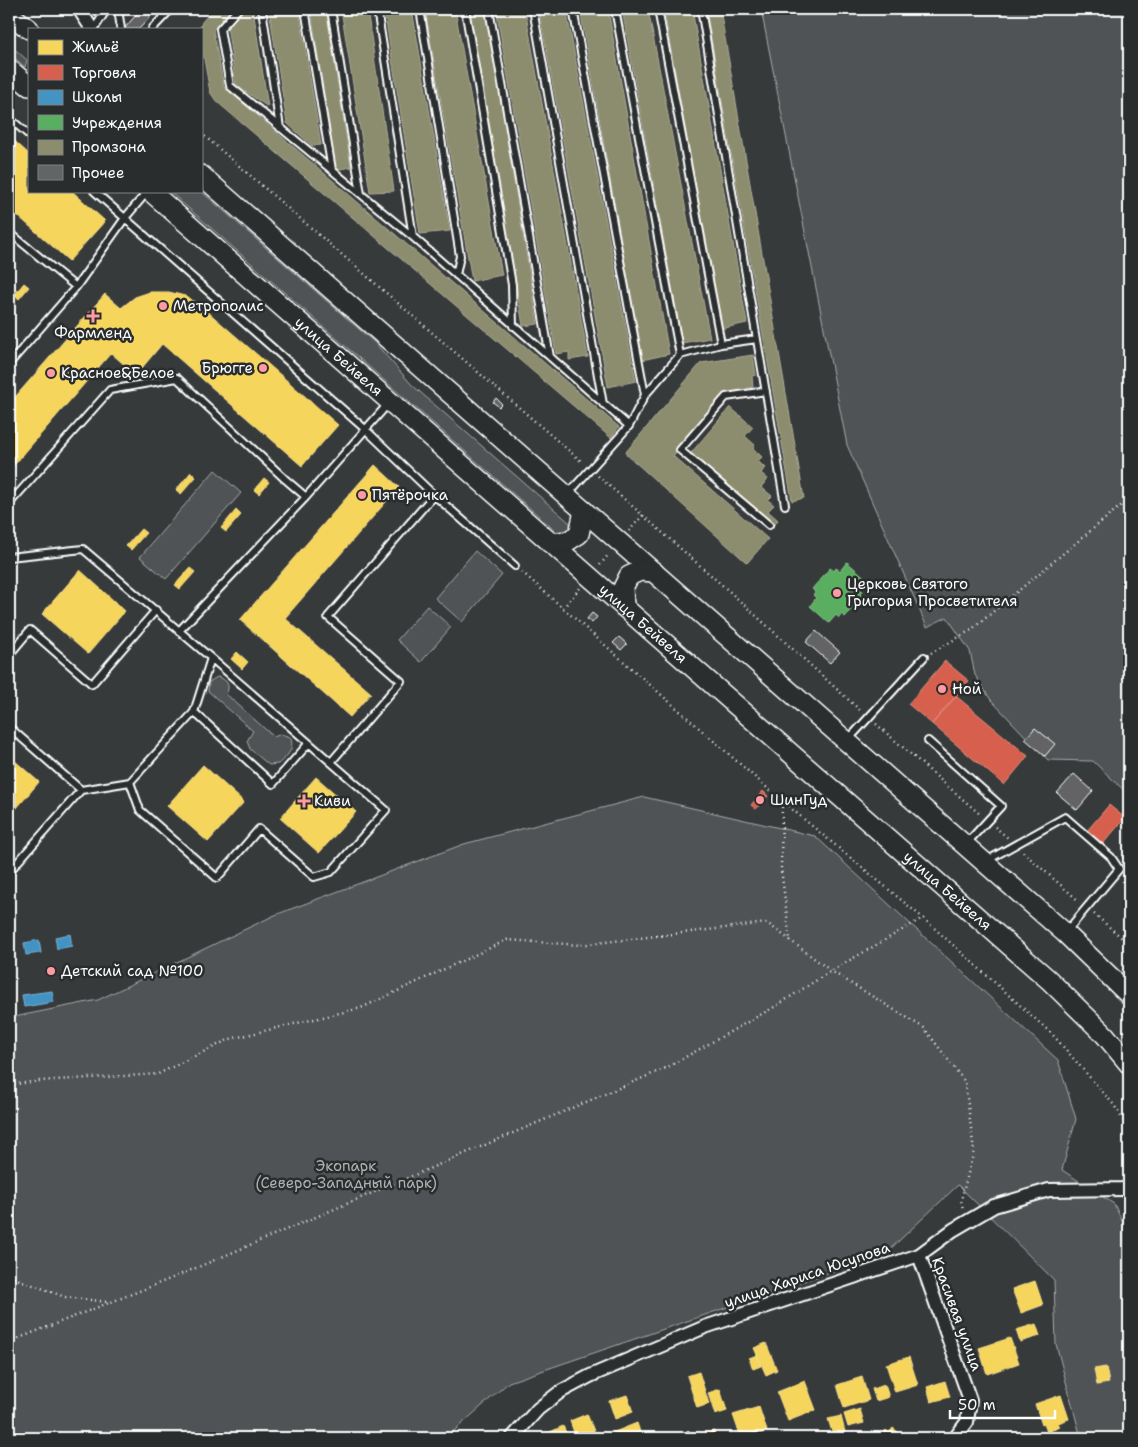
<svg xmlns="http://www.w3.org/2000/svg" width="1138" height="1447" font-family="'Shantell Sans',sans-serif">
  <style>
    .green { fill: #505354; stroke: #a8a9aa }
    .homes { fill: #f6d55c; stroke: #f9e28d }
    .shops { fill: #d6604d; stroke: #e29082 }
    .schools { fill: #4393c3; stroke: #7bb3d5 }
    .public { fill: #5aae61; stroke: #8cc690 }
    .industry { fill: #8c8c6e; stroke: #aeae9a }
    .building { fill: #636465; stroke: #fff }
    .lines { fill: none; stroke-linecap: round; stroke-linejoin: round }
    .service-casing { stroke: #fff; stroke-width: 10 }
    .minor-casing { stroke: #fff; stroke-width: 16 }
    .secondary-casing { stroke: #fff; stroke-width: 22 }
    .path { stroke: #fff; stroke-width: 2.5; stroke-dasharray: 1 4; stroke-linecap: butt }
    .service { stroke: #2a2d2e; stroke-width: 6 }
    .minor { stroke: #2a2d2e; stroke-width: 12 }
    .secondary { stroke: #2a2d2e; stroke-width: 19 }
    .poi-dot { fill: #ff9aa2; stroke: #2a2d2e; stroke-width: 2 }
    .labels { text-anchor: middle; stroke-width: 5; stroke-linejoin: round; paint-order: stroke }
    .poi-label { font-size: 15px; fill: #fff; stroke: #2a2d2e; text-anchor: start }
    .street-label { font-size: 15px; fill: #fff; stroke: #2a2d2e }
    .park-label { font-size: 15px; fill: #b0b2b2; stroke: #2a2d2e }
  </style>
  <rect width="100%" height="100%" fill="#373a3b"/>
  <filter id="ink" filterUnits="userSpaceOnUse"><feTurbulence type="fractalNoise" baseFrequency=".02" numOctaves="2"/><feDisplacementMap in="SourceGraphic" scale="10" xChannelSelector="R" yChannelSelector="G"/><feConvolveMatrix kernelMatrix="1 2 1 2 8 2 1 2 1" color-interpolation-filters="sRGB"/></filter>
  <g filter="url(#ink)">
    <!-- green -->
    <path class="green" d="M761,9H1129V795L1093,761L1048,760L991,700L975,675L970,651L947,617L927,627L847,445Z
      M9,44L27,60L25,67L9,53Z
      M169,191H201L375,343L412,385L570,523L571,528L568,533H558Z
      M215,470L241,493L166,579L140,557Z
      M475,551L502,575L462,622L435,598Z
      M427,606L451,627L421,662L397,640Z
      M217,677C227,679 231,686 226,694L274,737L281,734L290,737C296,749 286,757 278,764L269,765L250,749L247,741L253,731L208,691L209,682Z
      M644,797L815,836L1058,1060L1076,1119L1062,1170L1114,1204L1129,1235V1438H1081L1056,1344L1054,1280L958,1185L886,1253L509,1382L446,1438H9V1018L98,1000L275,915L464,844Z"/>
    <!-- homes -->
    <path class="homes" d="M9,136L29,154V191H72L105,221L69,261L9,208Z
      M24,283L29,287L19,299L14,295Z
      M150,292H169L185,296L200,305L338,425L302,466L162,344L136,375L111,353L9,471V404L105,294L121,308L135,297Z
      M375,465L399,487L285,618L371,693L350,717L240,620Z
      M191,472L196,477L181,494L176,490Z
      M264,478L269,482L259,494L254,490Z
      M236,510L241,515L226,532L221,528Z
      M141,529L146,533L131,550L126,546Z
      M190,568L195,572L180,589L175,585Z
      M80,570L125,611L88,654L42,614Z
      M9,595L14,600L9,606Z
      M237,652L248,662L242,669L231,659Z
      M14,760L39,782L10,816L9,766Z
      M203,765L244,802L208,842L167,806Z
      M316,777L356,812L319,853L280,818Z
      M1035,1281L1043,1305L1021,1313L1012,1289Z
      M1036,1324L1040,1336L1020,1342L1016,1330Z
      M1010,1338L1019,1363L987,1374L979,1348Z
      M766,1343L777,1370L766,1375L754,1348Z
      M757,1355L761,1366L753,1369L749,1358Z
      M909,1357L918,1385L895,1392L886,1364Z
      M1106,1367L1109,1383L1097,1385L1094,1369Z
      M699,1372L709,1404L697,1408L687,1376Z
      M862,1377L869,1400L844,1408L837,1385Z
      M805,1381L816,1410L788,1421L777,1392Z
      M945,1381L950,1397L931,1402L927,1387Z
      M885,1385L889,1397L876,1401L872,1389Z
      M720,1389L727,1411L715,1415L708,1393Z
      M627,1395L633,1412L615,1419L609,1401Z
      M1061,1395L1069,1419L1058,1423L1060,1427L1047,1432L1044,1424L1042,1425L1035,1404Z
      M759,1407L767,1431L745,1438H741L733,1415Z
      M860,1409L864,1423L848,1427L844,1414Z
      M587,1414L594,1431L576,1438L570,1421Z
      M841,1416L845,1432L833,1435L828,1419Z
      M637,1423L642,1438H614L612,1433Z
      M563,1426L568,1437L550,1438L548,1433Z
      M893,1428L905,1438H879L886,1430L889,1433Z
      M688,1430L696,1437L714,1431L716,1438H680Z"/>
    <!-- shops -->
    <path class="shops" d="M945,661L969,681L932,724L908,704Z
      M956,696L1028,756L1004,785L932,724Z
      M763,791L768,796L756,809L751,805Z
      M1109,805L1125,818L1102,845L1086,832Z"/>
    <!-- schools -->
    <path class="schools" d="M70,934L72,946L57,949L55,937Z
      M39,940L41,953L26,955L24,943Z
      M52,991L54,1002L24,1007L22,995Z"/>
    <!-- public -->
    <path class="public" d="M847,562L868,580L860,589L863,591L860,595L862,597L845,617L842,614L839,618L836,615L829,623L810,606L816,598L813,595L815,592L812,589L830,568L834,571L836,568L840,571Z"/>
    <!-- industry -->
    <path class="industry" d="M213,9H231L213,30L224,87L619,427L611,438L216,101L210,92L201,42V29H200L202,22Z
      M246,9H253L268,107L236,85L227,26Z
      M269,9H299L321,145L312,146L287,123Z
      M311,9H326L351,167L335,170Z
      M341,9H367L394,191L370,192Z
      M384,9H412L450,231L420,234Z
      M425,9H455L502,275L472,281Z
      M469,9H485L538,324L523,326Z
      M496,9H525L588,357L569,360V352L556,354Z
      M539,9H566L636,381L608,387Z
      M580,9H608L669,354L642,360Z
      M622,9H648L710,338L682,343Z
      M664,9H692L747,323L720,329Z
      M706,9H720L804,498L792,501Z
      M753,355L756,375L752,376L753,387L723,396L673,456L768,539L747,563L625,453L701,363Z
      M730,407L753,427L745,436L755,445L753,448L762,457L758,461L765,468L761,473L768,479L761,487L772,496L768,500L774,505L768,511L778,520L774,525L691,453Z"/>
    <!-- building -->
    <path class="building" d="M141,9H149L151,16L139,29H124Z
      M496,398L502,404L499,407L493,402Z
      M592,613L597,617L592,623L587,619Z
      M816,631L840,652L830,663L806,642Z
      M619,637L627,644L621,650L613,643Z
      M1035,728L1055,744L1045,756L1025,739Z
      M1074,774L1093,791L1077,810L1057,793Z"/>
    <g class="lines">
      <defs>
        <path id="service" d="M118,9L121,29
          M238,9L220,29L230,86L413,237L629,426
          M262,9L280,128
          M305,9L332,170
          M331,9L361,194
          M377,9L413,237
          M420,9L460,256L456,275
          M465,9L512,285L513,326
          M489,9L550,357
          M533,9L603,404
          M573,9L645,395
          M615,9L680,355
          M658,9L721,344
          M701,9L785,505
          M94,29L107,9
          M152,29L171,9
          M9,118L29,135
          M94,191L365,429L434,495L515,566
          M9,232L76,287
          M9,364L76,287L125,218L147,192
          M766,391L726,397L680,450L769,525
          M568,494L629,426L645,395L680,355L721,344L757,339
          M9,504L110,390L177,378L285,479L306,497
          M9,557L83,549L211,658L386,810L331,872L314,877L259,829L217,878L140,810L130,782L81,790L9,872
          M179,631L306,497L388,404
          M9,655L30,630L92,684L156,610
          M211,658L194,712L273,784L309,743
          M9,727L81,790
          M848,740L924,657
          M928,741L1001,806L966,844
          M331,762L401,681L328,617L434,495
          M130,782L194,712
          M986,861L1065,817L1111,857L1119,869L1066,932"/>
        <path id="minor" d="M79,9L92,29
          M919,1255L970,1400L967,1422L955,1438
          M512,1438L538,1409L560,1392L590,1376L705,1327L919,1255L953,1230L994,1206L1049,1190L1123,1189L1129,1187"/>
        <g id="secondary">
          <path d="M9,14L29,29"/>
          <path d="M9,69L29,86"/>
          <path d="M201,175L1065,933L1129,995"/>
          <path id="s1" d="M150,191L1049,980L1105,1035L1129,1064"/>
          <path d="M550,543L568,541L579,534L584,511"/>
          <path d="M624,607L623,588L629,576L640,571L654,572"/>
        </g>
      </defs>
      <!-- service casing -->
      <use href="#service" class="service-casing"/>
      <!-- minor casing -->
      <use href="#minor" class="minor-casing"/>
      <!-- secondary casing -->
      <use href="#secondary" class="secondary-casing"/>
      <!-- path -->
      <path class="path" d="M201,133L582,462
        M598,476L730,592L862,712
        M629,531L643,515
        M600,565L609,554
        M522,572L782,801L923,918L1052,1034L1114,1105L1129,1130
        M563,608L580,588
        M931,653L971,630L1129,499
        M876,724L981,815
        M782,802L781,868L790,940
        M995,827L1008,838
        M1023,852L1079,901
        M1122,857H1129
        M1094,914L1129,944
        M9,1085L39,1081L158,1074L230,1039L361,1008L507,940L580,945L767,923L831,971L924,1028L965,1082L974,1151L961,1200L963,1209
        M9,1276L65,1297L108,1302
        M9,1342L170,1279L666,1068L776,1006L831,971L923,918"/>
      <!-- service -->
      <use href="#service" class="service"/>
      <!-- minor -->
      <use href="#minor" class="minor"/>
      <!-- secondary -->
      <use href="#secondary" class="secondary"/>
    </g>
  </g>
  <!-- markers -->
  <g class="poi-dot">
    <circle cx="163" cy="306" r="5"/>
    <path d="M90.5 308.5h5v5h5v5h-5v5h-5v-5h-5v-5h5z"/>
    <circle cx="263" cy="368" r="5"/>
    <circle cx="51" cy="373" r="5"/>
    <circle cx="362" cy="495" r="5"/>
    <circle cx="837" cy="593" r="5"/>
    <circle cx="942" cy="689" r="5"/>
    <circle cx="760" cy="800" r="5"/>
    <path d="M301.5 793.5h5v5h5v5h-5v5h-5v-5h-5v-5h5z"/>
    <circle cx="51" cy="971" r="5"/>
  </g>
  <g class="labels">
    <!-- poi labels -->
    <g class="poi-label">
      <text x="173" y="311">Метрополис</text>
      <text x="93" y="338" text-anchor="middle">Фармленд</text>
      <text x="253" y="373" text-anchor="end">Брюгге</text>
      <text x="61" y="378">Красное&amp;Белое</text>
      <text x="372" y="500">Пятёрочка</text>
      <text x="847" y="589">Церковь Святого<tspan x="847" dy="17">Григория Просветителя</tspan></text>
      <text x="952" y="694">Ной</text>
      <text x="770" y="805">ШинГуд</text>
      <text x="314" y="806">Киви</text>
      <text x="61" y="976">Детский сад №100</text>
    </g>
    <!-- street labels -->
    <g class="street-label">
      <text dy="5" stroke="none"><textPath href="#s1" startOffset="251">улица Бейвеля</textPath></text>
      <text dy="5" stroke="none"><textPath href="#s1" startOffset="656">улица Бейвеля</textPath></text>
      <text dy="5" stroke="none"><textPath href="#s1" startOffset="1061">улица Бейвеля</textPath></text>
      <text transform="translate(807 1275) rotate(-19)" y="5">улица Хариса Юсупова</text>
      <text transform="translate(957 1314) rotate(70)" y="5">Красивая улица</text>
    </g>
    <!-- park labels -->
    <g class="park-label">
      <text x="346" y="1171">Экопарк<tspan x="346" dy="17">(Северо-Западный парк)</tspan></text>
    </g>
  </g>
  <!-- margin -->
  <rect width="1138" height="1447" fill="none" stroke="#2a2d2e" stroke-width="30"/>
  <rect x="15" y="15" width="1108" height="1417" fill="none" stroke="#fff" stroke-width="2" filter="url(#ink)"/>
  <!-- legend -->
  <rect x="28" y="28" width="175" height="165" fill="#2a2d2e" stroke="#7f8182"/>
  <rect x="38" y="40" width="25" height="15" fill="#f6d55c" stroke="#7f8182"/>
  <text x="72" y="52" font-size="15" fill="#ffffff">Жильё</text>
  <rect x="38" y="65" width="25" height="15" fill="#d6604d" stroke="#7f8182"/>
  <text x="72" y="78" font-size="15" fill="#ffffff">Торговля</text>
  <rect x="38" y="90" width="25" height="15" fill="#4393c3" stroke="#7f8182"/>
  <text x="72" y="102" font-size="15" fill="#ffffff">Школы</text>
  <rect x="38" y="115" width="25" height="15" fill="#5aae61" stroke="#7f8182"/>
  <text x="72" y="128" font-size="15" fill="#ffffff">Учреждения</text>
  <rect x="38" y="140" width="25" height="15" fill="#8c8c6e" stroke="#7f8182"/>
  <text x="72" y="152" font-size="15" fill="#ffffff">Промзона</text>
  <rect x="38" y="165" width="25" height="15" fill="#636465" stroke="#7f8182"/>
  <text x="72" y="178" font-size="15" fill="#ffffff">Прочее</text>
  <!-- scale -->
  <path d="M950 1410v8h105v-8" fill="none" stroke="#ffffff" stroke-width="2.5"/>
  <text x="958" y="1410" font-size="15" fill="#ffffff" stroke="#2a2d2e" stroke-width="4" paint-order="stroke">50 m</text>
</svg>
